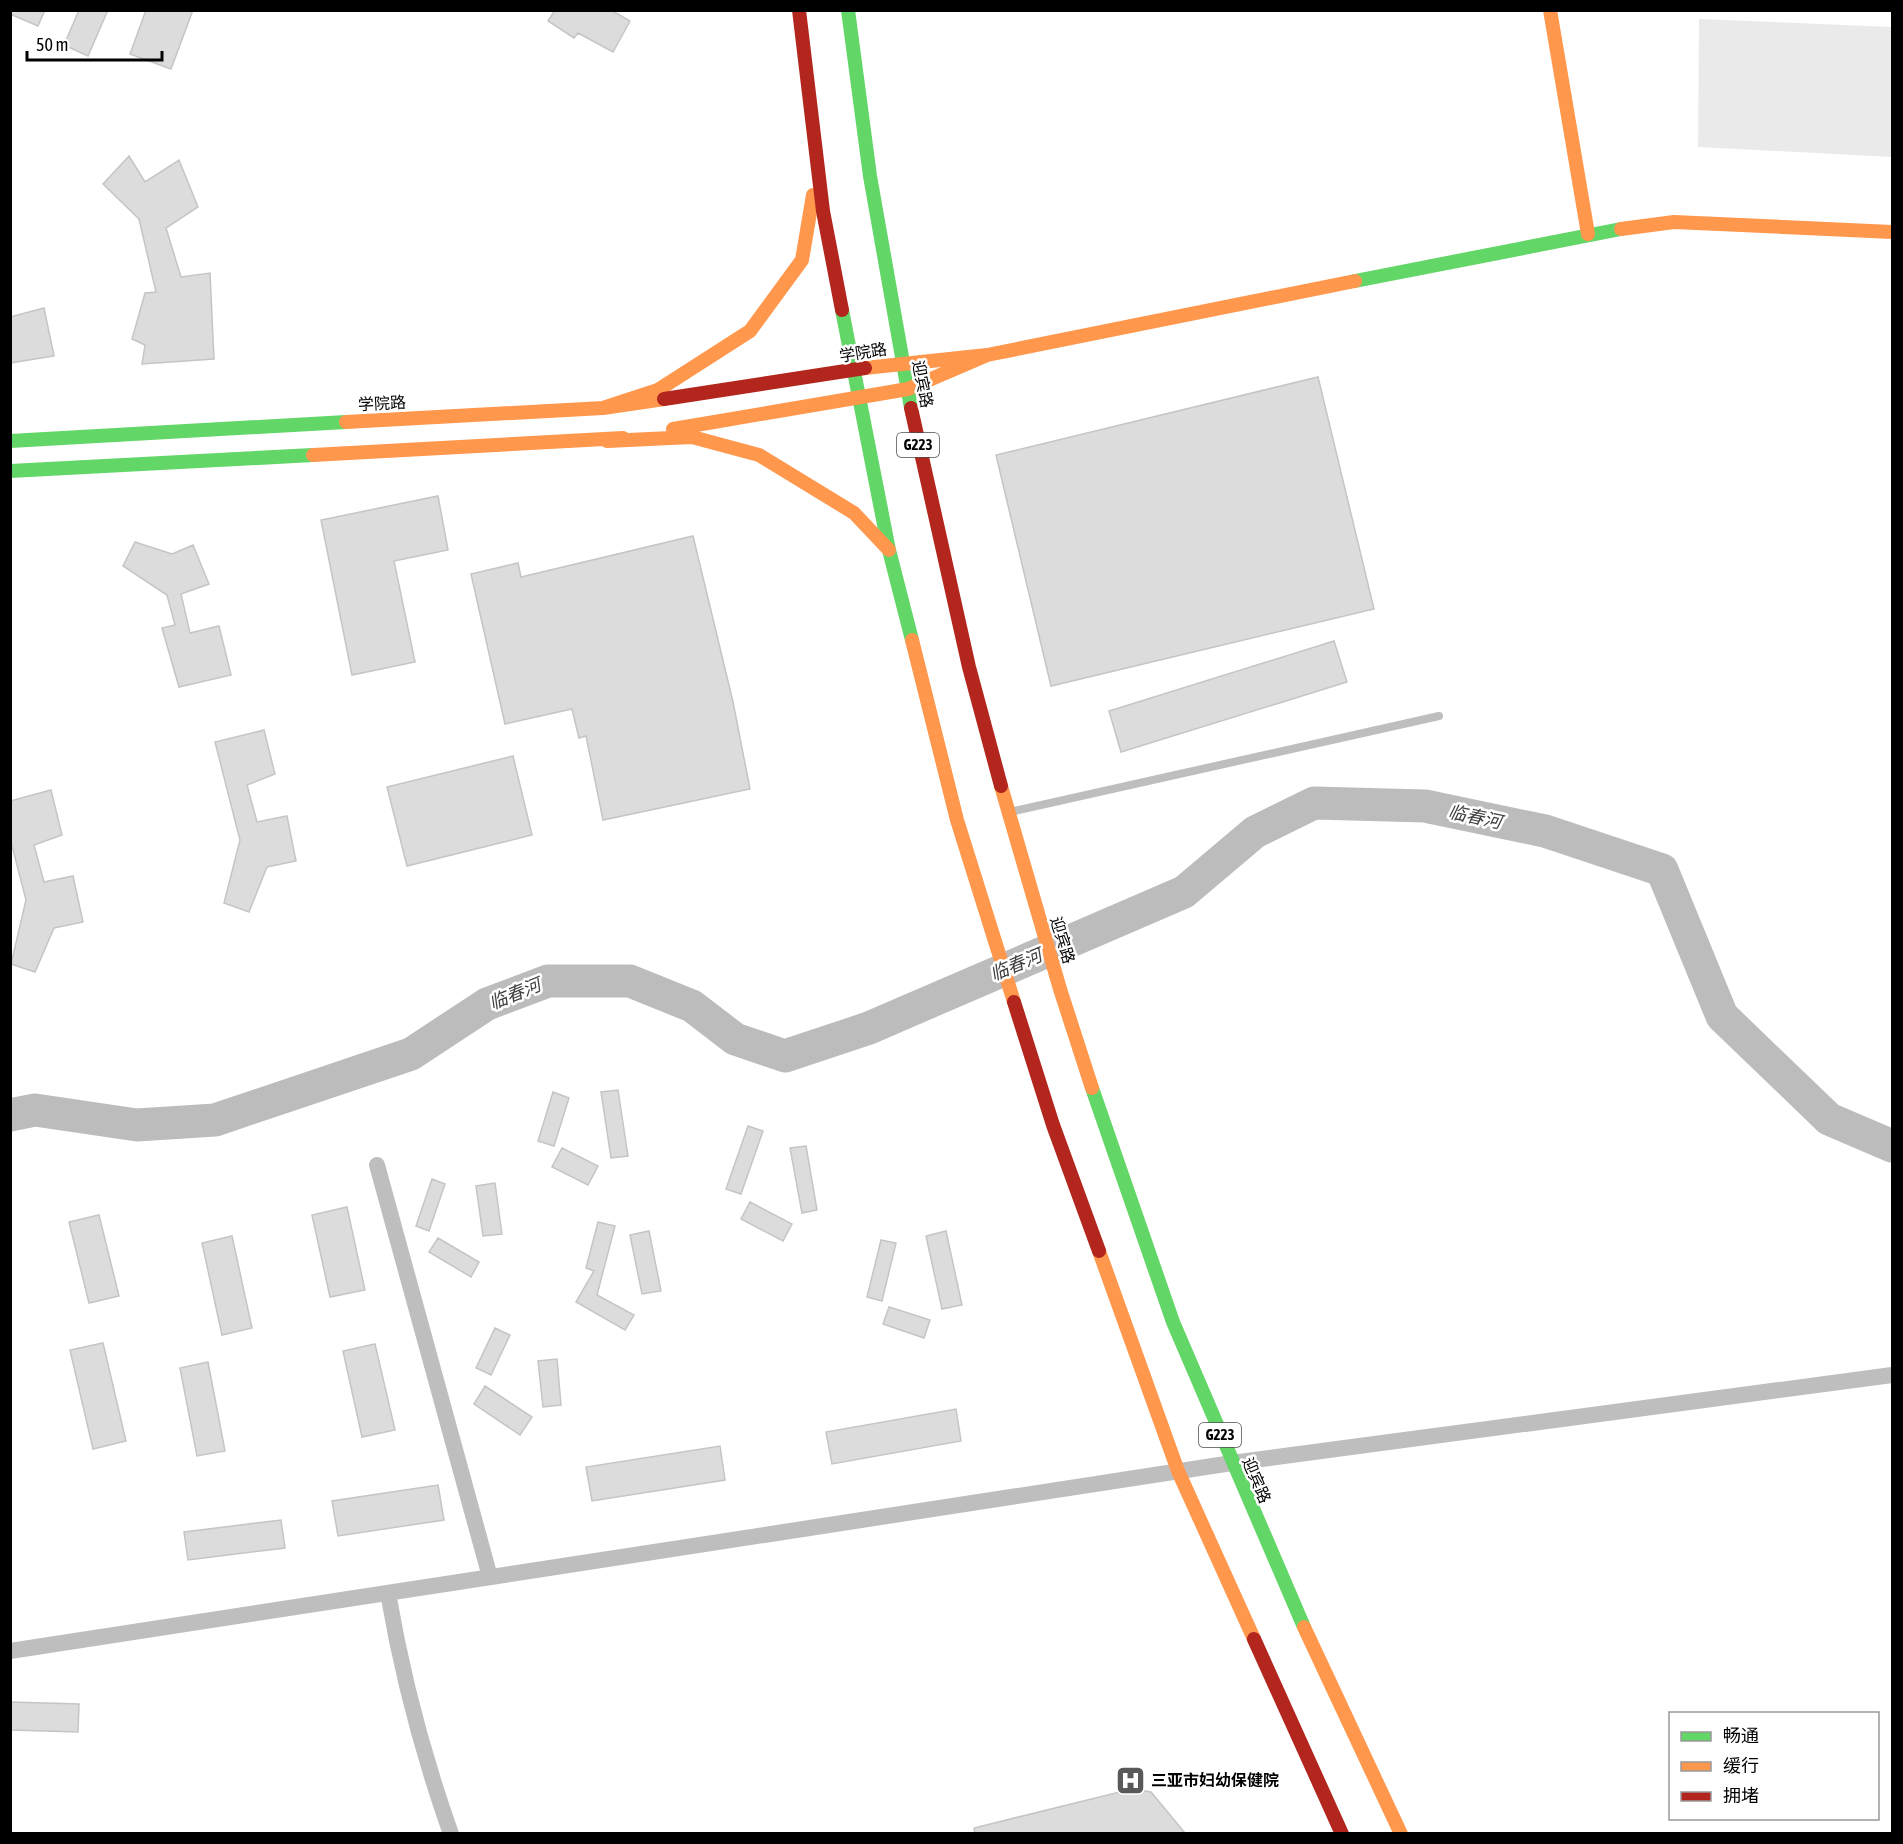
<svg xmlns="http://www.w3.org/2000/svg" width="1903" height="1844" font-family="'Asap Condensed','Noto Sans SC',sans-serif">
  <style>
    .green { fill: #eaeaea }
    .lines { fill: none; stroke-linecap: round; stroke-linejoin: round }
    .river { stroke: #bcbcbc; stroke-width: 33 }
    .building { fill: #dcdcdc; stroke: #c5c5c5; stroke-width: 1.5 }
    .lane { stroke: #bebebe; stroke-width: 8 }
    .street { stroke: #bebebe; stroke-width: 16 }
    .fast { stroke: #63d668; stroke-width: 14 }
    .slow { stroke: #ff974d; stroke-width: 14 }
    .jam { stroke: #b3261e; stroke-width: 14 }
    .labels { text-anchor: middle; stroke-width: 5; stroke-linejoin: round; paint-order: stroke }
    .shield { fill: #fff; stroke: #4c4c4c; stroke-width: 1.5 }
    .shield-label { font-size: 15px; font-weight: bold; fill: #000 }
    .street-label { font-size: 16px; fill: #000; stroke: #fff }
    .poi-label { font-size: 16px; font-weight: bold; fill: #000; stroke: #fff; text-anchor: start }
    .water-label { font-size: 18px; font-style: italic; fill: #404040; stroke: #fff }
  </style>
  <rect width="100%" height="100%" fill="#fff"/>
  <!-- green -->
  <path class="green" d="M1699,19L1892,27V157L1698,147Z"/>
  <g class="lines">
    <!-- river -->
    <path class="river" d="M10,1115L35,1110L137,1125L215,1120L411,1054L487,1004L548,981H630L692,1006L735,1039L785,1056L869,1028L1184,892L1255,832L1314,803L1425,806L1545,831L1662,870L1722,1016L1829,1119L1892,1146"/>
  </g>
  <!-- building -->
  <path class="building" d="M10,10H45L38,26L10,14Z
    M79,10H108L88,56L64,45Z
    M146,10H193L171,69L130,54Z
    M555,10H611L630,21L613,52L578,33L574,38L548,21Z
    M129,156L145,182L179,160L198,207L166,228L181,277L210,273L214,359L142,364L145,345L132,339L145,293L156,292L139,219L103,184Z
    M44,308L54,356L10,363V317Z
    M1318,377L1374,609L1051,686L996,455Z
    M438,496L448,550L394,561L415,662L352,675L321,520Z
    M693,536L733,702L750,789L603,820L586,736L579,738L572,709L505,724L471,574L518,563L521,577Z
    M135,542L172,554L193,545L209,584L181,594L190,633L219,626L231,675L179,687L162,628L175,625L167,595L123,566Z
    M1334,641L1347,682L1121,752L1109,711Z
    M264,730L275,774L247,785L257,822L287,816L296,861L267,867L249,912L224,903L240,840L215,742Z
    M513,756L532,835L407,866L387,787Z
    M51,790L62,835L34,845L44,882L73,876L83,922L54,928L35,972L11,964L26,900L10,838V801Z
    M618,1090L628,1156L611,1158L601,1092Z
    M553,1092L569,1098L554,1146L538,1141Z
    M748,1126L763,1131L741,1194L726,1189Z
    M806,1146L817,1210L802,1213L790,1148Z
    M562,1148L598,1166L588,1185L552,1167Z
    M432,1179L445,1184L429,1231L416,1226Z
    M495,1183L502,1234L483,1236L476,1186Z
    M750,1202L792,1224L783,1241L741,1219Z
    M347,1207L365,1290L330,1297L312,1215Z
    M99,1215L119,1296L89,1303L69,1222Z
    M598,1222L615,1226L597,1295L634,1315L625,1330L576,1302L594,1271L586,1268Z
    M649,1231L661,1291L642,1294L630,1235Z
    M946,1231L962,1305L942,1309L926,1236Z
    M232,1236L252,1328L222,1335L202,1243Z
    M438,1238L479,1262L471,1277L429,1252Z
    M881,1240L896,1243L882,1301L867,1297Z
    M889,1307L930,1320L924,1338L883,1324Z
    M495,1328L510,1335L491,1375L476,1368Z
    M103,1343L126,1441L93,1449L70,1350Z
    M375,1344L395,1430L362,1437L343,1351Z
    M557,1359L561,1405L543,1407L538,1361Z
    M208,1362L225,1451L197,1456L180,1368Z
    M485,1386L532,1417L520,1435L474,1404Z
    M956,1409L961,1441L832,1464L826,1432Z
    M720,1446L725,1480L592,1501L586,1467Z
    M438,1485L444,1520L338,1536L332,1501Z
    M281,1520L285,1548L188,1560L184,1532Z
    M10,1702L79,1704L78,1732L10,1730Z
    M1132,1789L1151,1792L1185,1833H975L974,1828Z"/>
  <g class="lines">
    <!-- lane -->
    <path class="lane" d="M1014,811L1439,716"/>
    <!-- street -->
    <path class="street" d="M377,1165L490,1577
      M388,1593C402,1675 423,1755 451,1834
      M10,1651L1232,1463L1892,1375"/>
    <!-- fast -->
    <path class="fast" d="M848,10L870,176L911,408
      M1355,281L1621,229
      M842,310L889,550L912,640
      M10,441L346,422
      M10,471L313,455
      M1092,1088L1173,1322L1304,1627"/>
    <!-- slow -->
    <path class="slow" d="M1550,10L1588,234
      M1621,229L1674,222L1892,232
      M987,355L1355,281
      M603,408L658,390L750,331L802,260L813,195
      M346,422L603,408L664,399
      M673,429L908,389L987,355L865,368
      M607,441L692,437L759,455L854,513L889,550
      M313,455L623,438
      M912,640L957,820L1014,1002
      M1001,786L1060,989L1092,1088
      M1099,1251L1178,1471L1254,1639
      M1304,1627L1401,1834"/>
    <!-- jam -->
    <path class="jam" d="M799,10L823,211L842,310
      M664,399L865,368
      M911,408L969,667L1001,786
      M1014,1002L1053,1125L1099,1251
      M1254,1639L1342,1834"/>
  </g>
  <!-- icons -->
  <defs>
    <symbol id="hospital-square" viewBox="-11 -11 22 22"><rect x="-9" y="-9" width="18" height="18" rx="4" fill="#595959" stroke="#fff"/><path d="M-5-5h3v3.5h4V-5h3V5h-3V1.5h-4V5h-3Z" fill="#fff"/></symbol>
  </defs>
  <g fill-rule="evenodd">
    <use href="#hospital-square" x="1114" y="1764" width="33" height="33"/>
  </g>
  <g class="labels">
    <!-- shield labels -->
    <g class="shield">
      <rect x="897" y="433" width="42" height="24" rx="4.5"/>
      <rect x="1199" y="1423" width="42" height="24" rx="4.5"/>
    </g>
    <g class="shield-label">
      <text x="918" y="450">G223</text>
      <text x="1220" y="1440">G223</text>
    </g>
    <!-- street labels -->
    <g class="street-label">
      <text transform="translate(863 352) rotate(-9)" y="6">学院路</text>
      <text transform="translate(923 384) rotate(79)" y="6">迎宾路</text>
      <text transform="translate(382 403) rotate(-3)" y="6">学院路</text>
      <text transform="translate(1063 940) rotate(73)" y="6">迎宾路</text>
      <text transform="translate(1257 1480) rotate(67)" y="6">迎宾路</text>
    </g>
    <!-- poi labels -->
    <g class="poi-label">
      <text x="1151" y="1786">三亚市妇幼保健院</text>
    </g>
    <!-- water labels -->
    <g class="water-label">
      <text transform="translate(1475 817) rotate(12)" y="6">临春河</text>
      <text transform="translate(1016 965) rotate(-23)" y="6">临春河</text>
      <text transform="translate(515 994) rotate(-22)" y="6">临春河</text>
    </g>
  </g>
  <!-- border -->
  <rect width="1903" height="1844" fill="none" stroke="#000000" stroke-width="24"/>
  <!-- legend -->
  <rect x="1669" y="1712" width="210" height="108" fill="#ffffff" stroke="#999999" stroke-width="1.5"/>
  <rect x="1681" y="1732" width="30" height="9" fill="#63d668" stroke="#999999" stroke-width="1.5"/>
  <text x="1723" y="1742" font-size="18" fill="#000000">畅通</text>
  <rect x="1681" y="1762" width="30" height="9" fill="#ff974d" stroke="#999999" stroke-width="1.5"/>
  <text x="1723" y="1772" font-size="18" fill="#000000">缓行</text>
  <rect x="1681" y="1792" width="30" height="9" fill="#b3261e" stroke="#999999" stroke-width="1.5"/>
  <text x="1723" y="1802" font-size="18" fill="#000000">拥堵</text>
  <!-- scale -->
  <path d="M27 51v9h135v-9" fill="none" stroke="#000000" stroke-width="3"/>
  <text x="36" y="51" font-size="18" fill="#000000" stroke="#ffffff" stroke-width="4.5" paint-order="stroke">50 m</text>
</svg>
